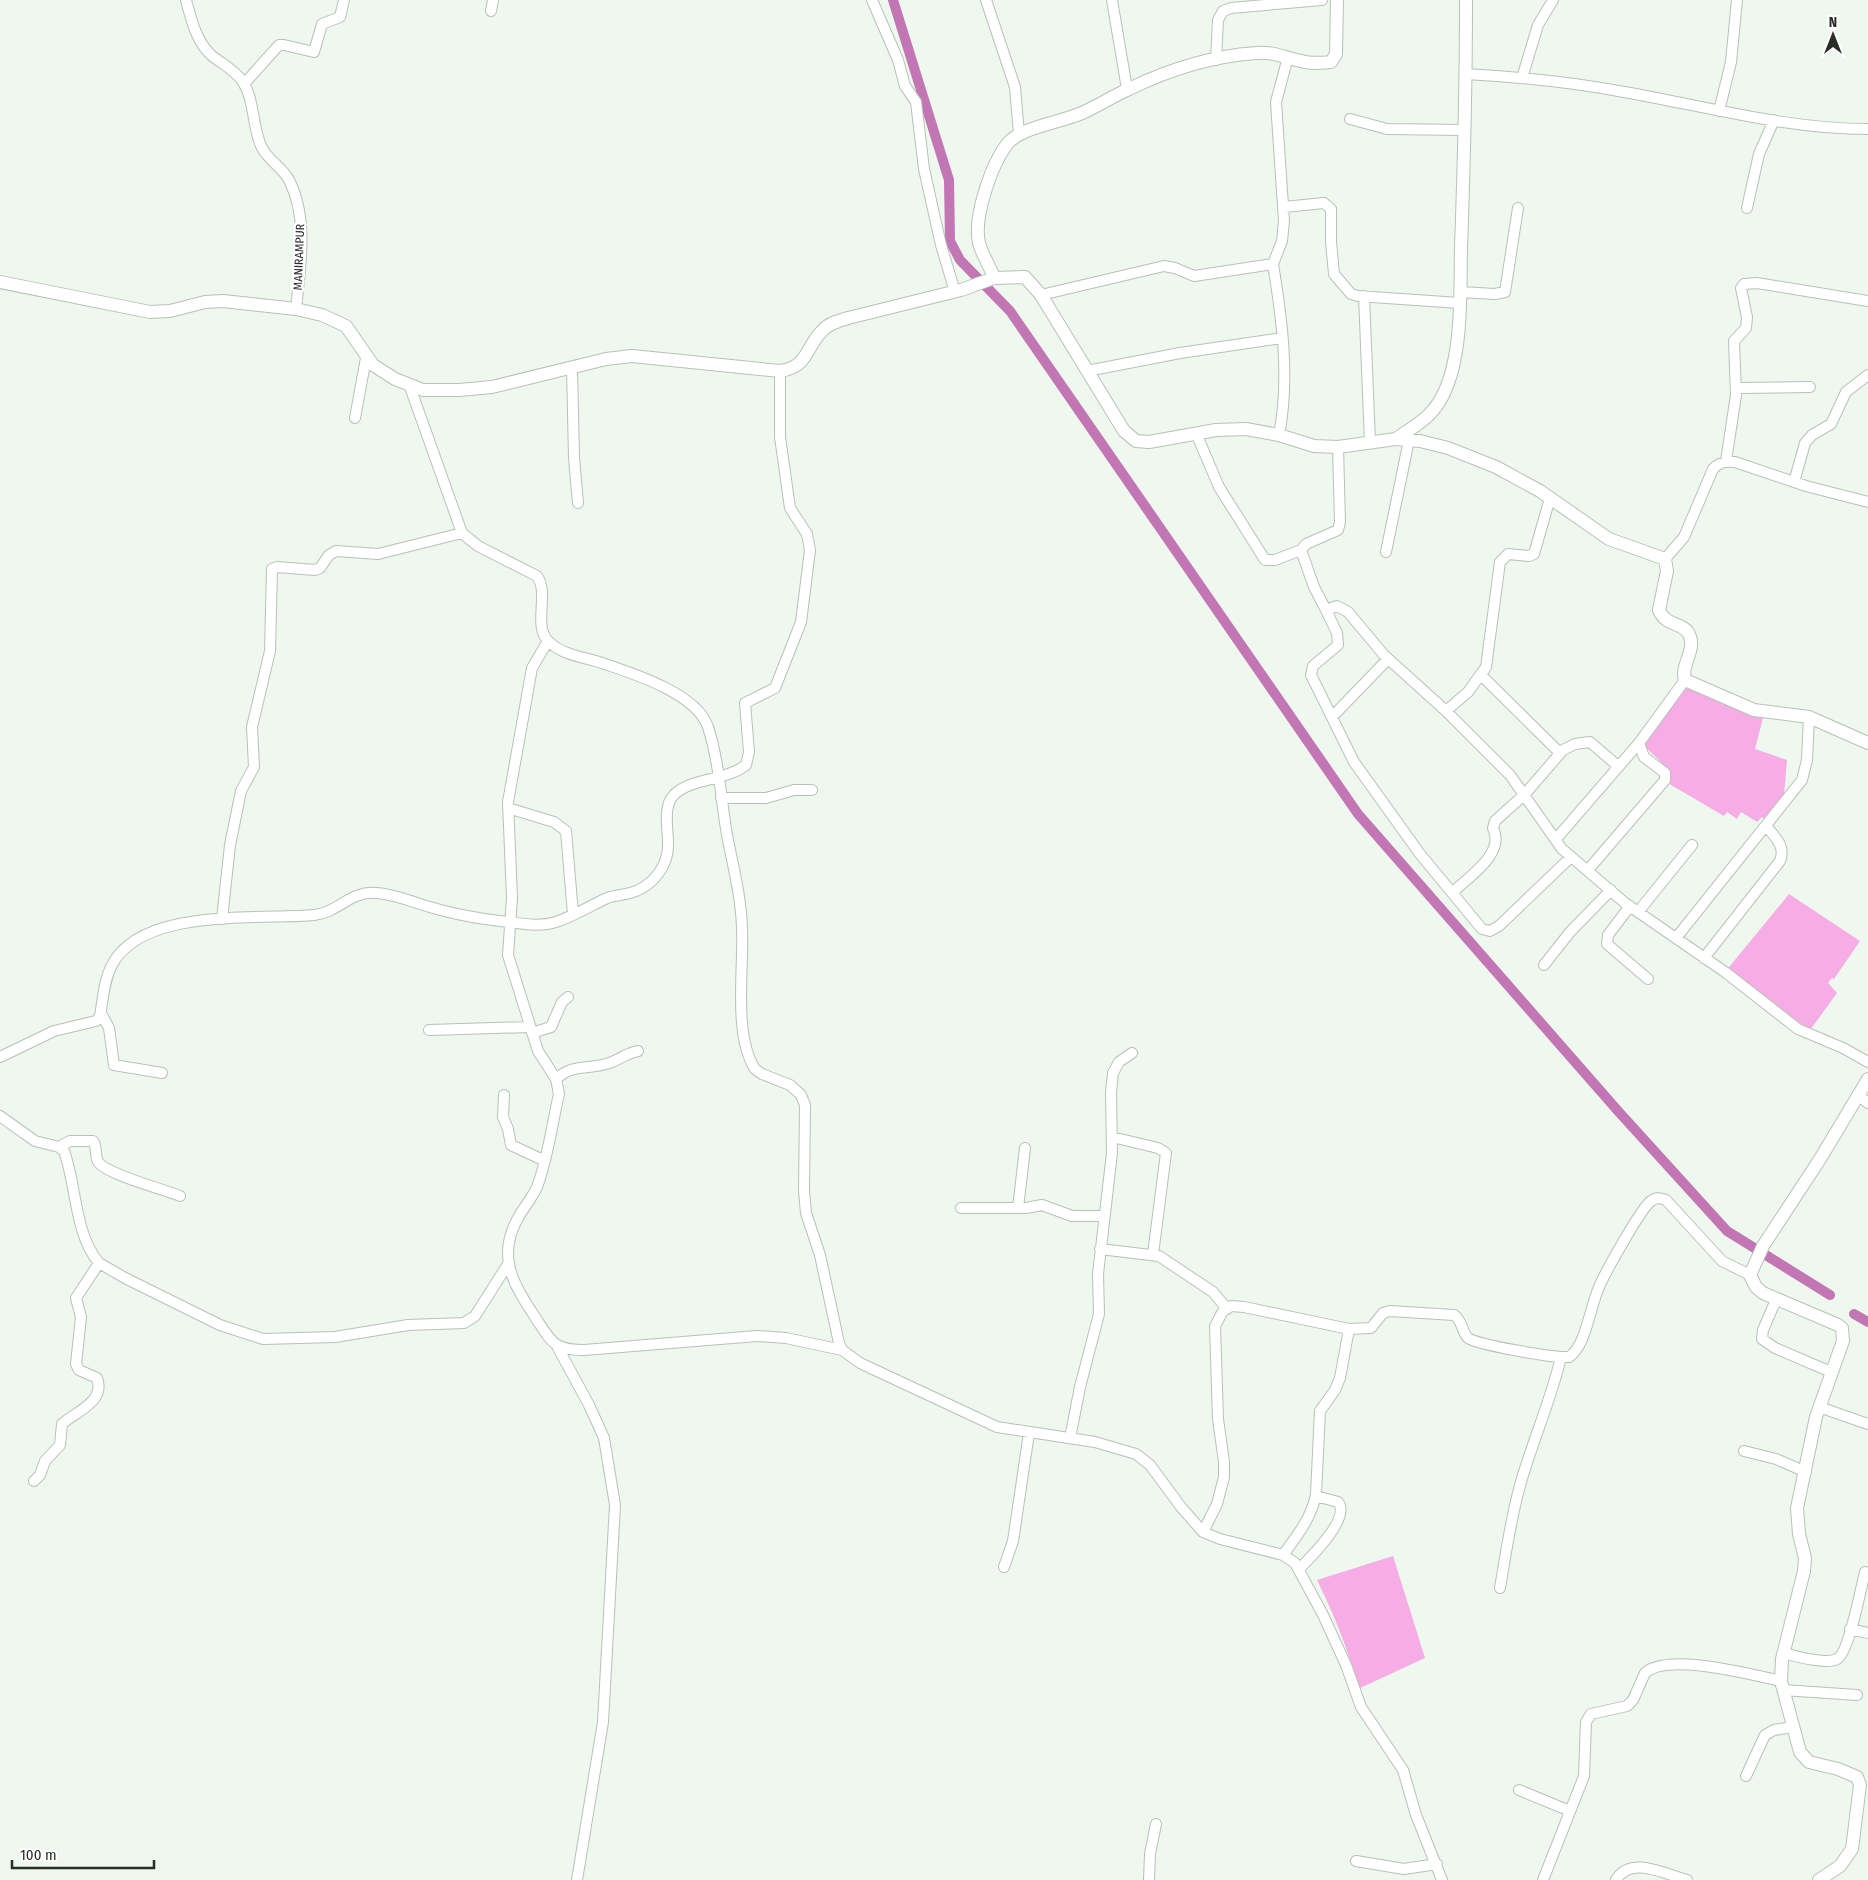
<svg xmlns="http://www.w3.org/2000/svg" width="1868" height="1880" font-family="'Fira Sans Condensed',sans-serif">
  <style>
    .green { fill: #f6ade6 }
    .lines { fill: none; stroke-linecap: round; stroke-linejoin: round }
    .canal { stroke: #c376b4; stroke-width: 10 }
    .minor-casing { stroke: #b8c1b8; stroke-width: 12 }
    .tertiary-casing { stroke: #b8c1b8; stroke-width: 14 }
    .minor { stroke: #fff; stroke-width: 10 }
    .tertiary { stroke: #fff; stroke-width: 12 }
    .labels { text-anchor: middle; stroke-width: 4.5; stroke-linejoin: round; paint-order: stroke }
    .street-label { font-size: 12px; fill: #292c29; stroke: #fff }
  </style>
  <rect width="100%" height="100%" fill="#eef8ee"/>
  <!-- green -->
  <path class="green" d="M1684,681L1765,710L1755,749L1787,760L1784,795L1767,822L1762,817L1757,822L1741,812L1737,819L1727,812L1724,816L1666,782L1667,772L1662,763L1639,741Z
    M1789,894L1860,941L1834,979L1832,978L1828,983L1837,993L1808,1033L1725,972Z
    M1393,1556L1425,1658L1358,1689C1349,1650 1334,1615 1317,1580Z"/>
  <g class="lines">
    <!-- canal -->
    <path class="canal" d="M893,0L949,180L950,241L960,260L1010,311L1358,814L1618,1111L1727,1231L1830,1295
      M1854,1314L1868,1322"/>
    <defs>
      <path id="minor" d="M186,0C191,19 196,41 211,55C222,64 235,70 243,82C255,101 252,128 262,148C269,161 283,168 289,180C309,219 300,268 296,309
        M872,0L898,60L905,86L916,102L924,169L941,245L955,292
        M986,0L1015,87L1019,134
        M1112,0L1127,89
        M491,11L493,0
        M1216,60L1218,20L1223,11L1231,8L1322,0
        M1466,74C1519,77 1572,82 1624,92C1705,106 1785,129 1868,129
        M1522,78L1538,25L1553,0
        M244,84L279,45H284L314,52L322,24L340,17L344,0
        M1719,111L1731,62L1737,0
        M1350,119L1387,129L1464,130
        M1284,207L1324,203L1331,209V242L1334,274L1351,294L1358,296L1459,303
        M1747,208L1759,154L1774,120
        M1273,264C1282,319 1290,379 1279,435
        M1460,292L1495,294L1505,292L1518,208
        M1041,295L1164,266L1175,268L1194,276L1273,264L1282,241L1284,221L1276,102L1288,57
        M1364,296L1370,442
        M572,367L574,458L578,503
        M1087,371L1180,353L1282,338
        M410,387L462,533L478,546L537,576C550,594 532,626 549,642C564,656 586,657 605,664C635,674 697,694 708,727C719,761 721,800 727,835C733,866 741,896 742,928C744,968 733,1035 755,1069L762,1074L790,1085L801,1095L805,1105L804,1191L806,1213L820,1255L839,1343L842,1350L860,1363L997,1427L1095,1442L1136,1454L1150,1465L1181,1507L1203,1532L1220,1539L1283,1555L1295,1563L1323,1615L1346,1665L1361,1707L1403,1770L1416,1815L1442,1880
        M1736,388L1810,387
        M355,418L366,358
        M1196,433L1219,487L1265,560H1275L1301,550
        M1338,447L1340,522L1338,530L1306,544L1301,550L1314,587L1326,610L1337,606L1348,612L1384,655L1446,711L1510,775L1562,849L1575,860L1625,903L1725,972L1798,1029L1843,1048L1868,1062
        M1726,461L1736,395L1734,341L1746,328L1747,317L1741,288L1744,284L1757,283L1868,301
        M1794,482L1805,443L1812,435L1831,424L1846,392L1868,375
        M1386,552L1409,440
        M1665,559L1684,537L1713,469C1719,462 1726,461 1735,462L1806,486L1868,502
        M1326,610L1337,633L1338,645L1313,666L1311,675L1354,762L1420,854L1482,929L1490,931L1499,926L1571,857
        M548,641L532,668L508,802L512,898L508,955L538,1051L556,1079L559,1094C552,1124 548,1158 537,1187C532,1198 525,1206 519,1216C495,1257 514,1285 537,1320C552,1343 555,1350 584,1350L757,1336L786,1338L842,1350
        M1482,676L1560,753
        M1446,711L1468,692L1486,667L1500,562L1508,554L1529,556L1534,554L1550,498
        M1332,717L1388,659
        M721,798H766L794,790H812
        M508,808L554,822L566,831L573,914
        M1556,839L1639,743
        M1588,870L1665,780V773L1644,757L1639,743L1685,680
        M1452,893C1468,877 1506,854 1493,828L1495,821L1525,794L1563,750L1575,744L1590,742L1618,766
        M1630,906L1608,935L1607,944L1648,979
        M1638,912L1692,845
        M222,919L230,845L241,791L254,767L252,727L270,651L272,569L277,567L315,570L320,568L329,555L336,551L378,554L462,533
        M1676,938L1802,780L1807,760L1809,717
        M1704,958L1780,861C1786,846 1775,837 1766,826
        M1544,965L1570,932L1611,890
        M101,1013L109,1028L114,1065L162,1073
        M429,1030L530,1027
        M532,1033L551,1027L562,1002L568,997
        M0,1057L54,1031L96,1021L100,1016C103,999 104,980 112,965C142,907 259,920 314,915C340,912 349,891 376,893C395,894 412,902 430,907C456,915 481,919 508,922C525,924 540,927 556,922C574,916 590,906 607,898C615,895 623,895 630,893C653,887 669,865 668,843C668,829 663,807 673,796C688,778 726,781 746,765L749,752L745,703L775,688L801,622L810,550L807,534L790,508L780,437V371
        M556,1079C575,1062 591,1071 612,1062C622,1058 627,1053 638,1051
        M504,1095L503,1117L508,1129L511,1145L543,1160
        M1858,1095L1868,1103
        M0,1116L35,1141L59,1147L64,1151C77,1187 74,1233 99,1263L125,1278L220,1325L263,1339L335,1337L408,1325L464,1323L475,1316L508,1264
        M1112,1137L1158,1148L1166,1153L1153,1254
        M59,1147L70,1141H93C98,1148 94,1157 99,1163C109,1175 163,1189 180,1196
        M961,1208H1026L1042,1205L1072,1216H1103
        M1018,1208L1025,1148
        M1100,1249L1159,1256L1213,1292L1227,1309
        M1776,1300L1763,1330L1762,1339L1775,1348L1831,1372
        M557,1346L589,1405L604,1438L615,1505L603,1722L577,1880
        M1819,1407L1868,1424
        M1070,1438L1080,1387L1099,1314L1098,1274L1112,1153L1111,1092L1113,1073L1119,1062L1132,1053
        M1744,1451L1776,1459L1806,1472
        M34,1481L40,1475L45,1461L60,1445L62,1424C75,1412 106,1402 97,1378L79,1370L76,1364L81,1317L76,1298L99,1263
        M1203,1532L1217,1504L1224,1477V1462L1218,1419L1215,1326L1223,1311L1231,1306L1244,1307L1349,1329L1371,1328L1383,1313L1390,1311L1454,1315C1463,1321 1461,1331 1468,1338C1478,1345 1554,1358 1569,1357C1586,1346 1590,1307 1599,1287C1605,1273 1641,1208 1651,1201C1656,1197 1660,1198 1666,1200L1722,1261L1750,1275
        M1283,1555C1297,1536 1312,1517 1316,1494L1320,1411L1335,1390L1340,1378L1349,1329
        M1004,1567L1013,1541L1029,1433
        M1299,1569C1311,1557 1351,1518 1338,1502L1316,1496
        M1500,1588C1506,1553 1511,1516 1521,1482C1533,1440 1551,1400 1561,1357
        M1850,1629L1868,1633
        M1783,1653C1795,1656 1826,1665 1837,1659C1849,1653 1861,1587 1865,1572
        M1783,1690L1857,1695
        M1746,1776L1765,1735L1774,1730L1793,1727
        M1519,1790L1570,1811
        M1356,1861L1404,1869L1437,1864
        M1149,1880L1150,1854L1156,1824
        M1543,1880L1584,1776L1586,1722L1591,1714L1627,1706L1633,1700L1645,1673C1668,1652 1752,1675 1781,1681
        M1616,1880C1630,1855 1665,1874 1687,1880"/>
      <path id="tertiary" d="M994,278C990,266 982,255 979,243C973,217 992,163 1008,143C1022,127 1062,122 1082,113C1098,106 1113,96 1129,89C1168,70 1213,56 1256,53C1273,51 1285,58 1301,61C1311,64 1320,63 1331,62L1336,54L1337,0
        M0,282L150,312L170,311L205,302L223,301L296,309L322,315L346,326L373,365L395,379L423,390H459L492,387L606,359L632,356L780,371C809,367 805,347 823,330C829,323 839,321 848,318L961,290L994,278L1025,277L1041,295L1124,431L1136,441L1149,442L1216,430L1246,429L1279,435L1314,446L1338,447L1396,439L1420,441L1448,448L1496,467L1540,491L1609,539L1665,559L1667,571L1659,610C1666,627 1683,622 1689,634C1697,650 1680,665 1685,680L1754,710L1809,717L1868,743
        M1396,439C1417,424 1433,417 1444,393C1463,353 1460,291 1461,247C1464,164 1466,82 1466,0
        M1819,1880L1840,1866L1852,1849L1860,1785L1857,1777L1838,1769L1809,1762L1800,1752L1781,1681L1782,1659L1804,1571L1805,1558L1799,1534L1797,1508L1816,1417L1843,1341L1842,1328L1838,1325L1763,1293L1756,1287L1750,1275L1763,1246L1820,1159L1868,1079"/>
    </defs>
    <!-- minor casing -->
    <use href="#minor" class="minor-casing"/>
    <!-- tertiary casing -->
    <use href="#tertiary" class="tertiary-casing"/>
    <!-- minor -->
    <use href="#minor" class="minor"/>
    <!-- tertiary -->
    <use href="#tertiary" class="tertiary"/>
  </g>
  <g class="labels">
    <!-- street labels -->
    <g class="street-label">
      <text transform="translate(299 257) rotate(-88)" y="4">MANIRAMPUR</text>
    </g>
  </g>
  <!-- north arrow -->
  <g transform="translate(1833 35)" stroke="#ffffff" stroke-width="4" paint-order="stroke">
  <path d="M0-4L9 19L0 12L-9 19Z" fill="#292c29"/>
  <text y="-8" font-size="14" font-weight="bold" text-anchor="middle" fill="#292c29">N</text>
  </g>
  <!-- scale -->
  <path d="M12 1860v8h142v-8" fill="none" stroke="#292c29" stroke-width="2.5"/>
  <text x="20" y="1860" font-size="15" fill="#292c29" stroke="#ffffff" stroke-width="4" paint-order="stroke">100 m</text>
</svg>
